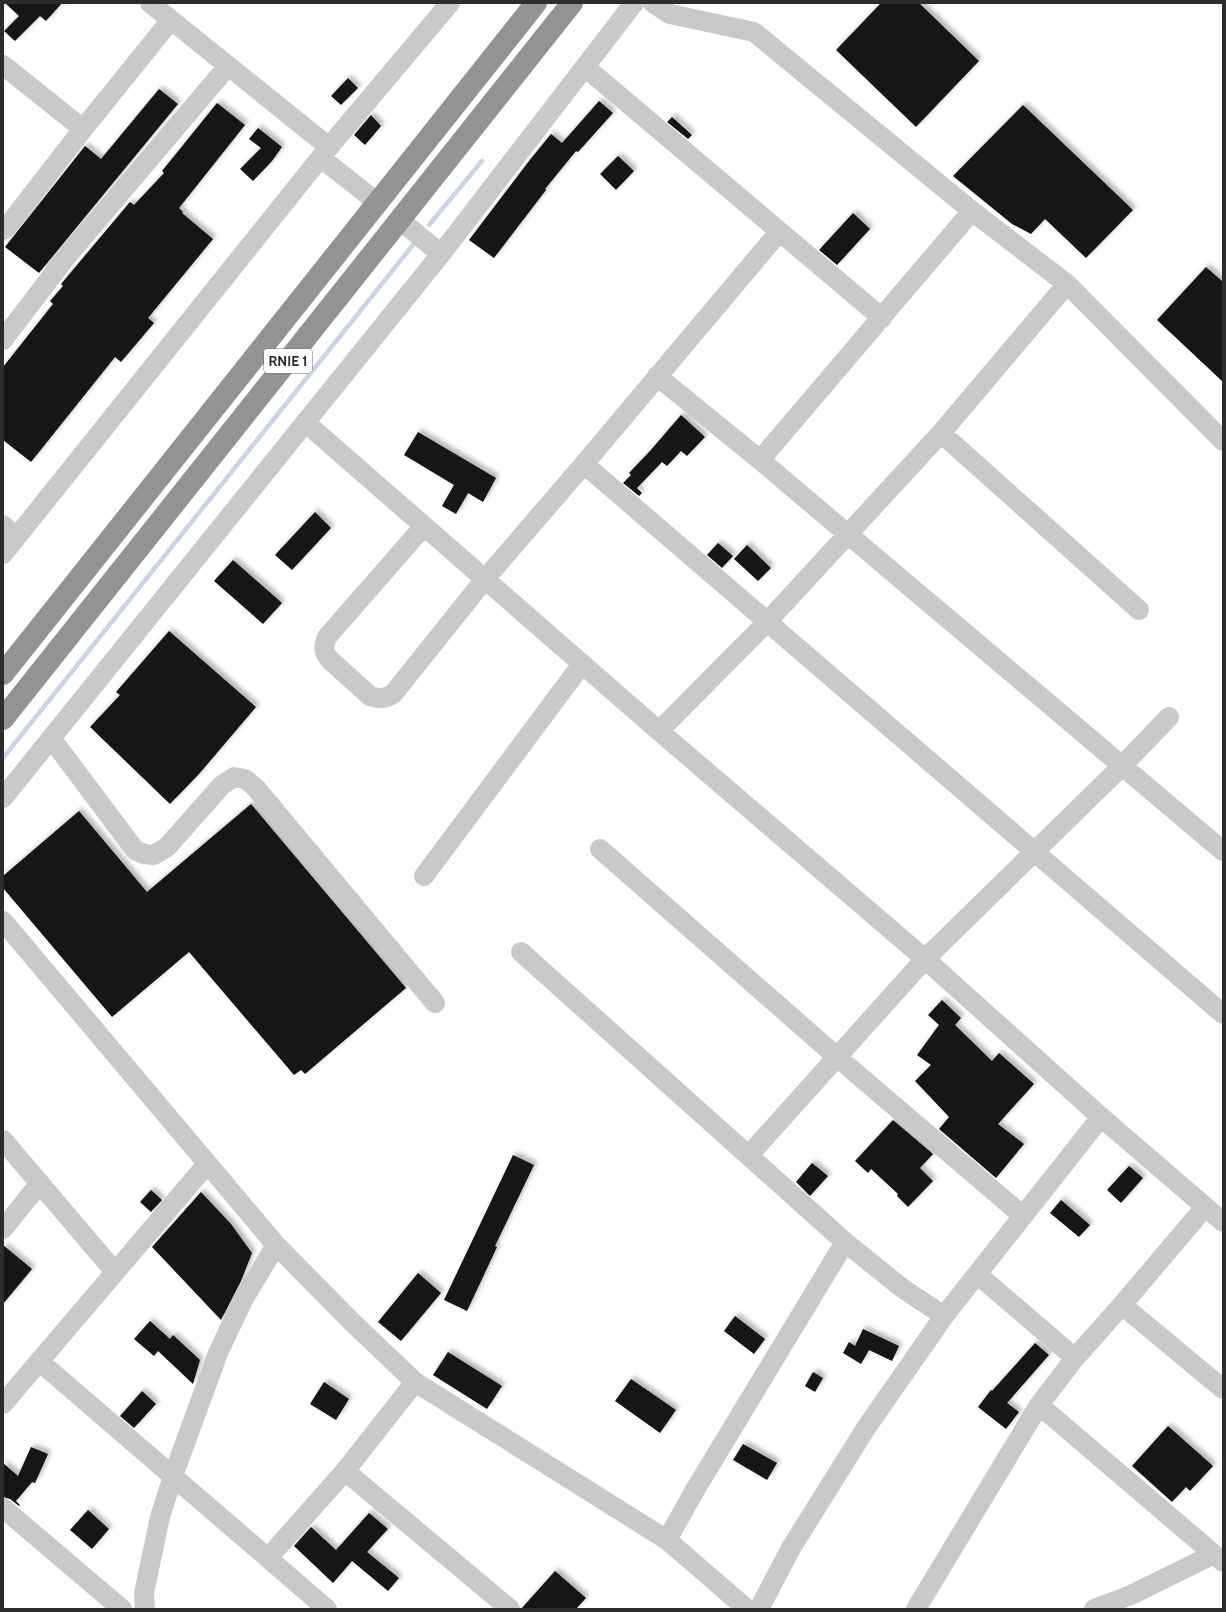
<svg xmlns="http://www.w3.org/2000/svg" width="1226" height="1612" font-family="Cabin,sans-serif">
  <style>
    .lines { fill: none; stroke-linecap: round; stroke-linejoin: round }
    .stream { stroke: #c8d5e8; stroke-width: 4.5 }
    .building { fill: #131313; filter: url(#shadow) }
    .minor { stroke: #c9c9c9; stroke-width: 20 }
    .highway { stroke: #939393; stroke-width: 22 }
    .labels { text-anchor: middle; stroke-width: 4; stroke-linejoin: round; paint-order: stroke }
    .shield { fill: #fff; stroke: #6b6b6b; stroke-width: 1 }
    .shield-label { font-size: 14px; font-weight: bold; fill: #2c2c2c }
  </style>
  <defs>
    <filter id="shadow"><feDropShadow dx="3.5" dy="-3.5" stdDeviation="2" flood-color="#0004"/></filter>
  </defs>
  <rect width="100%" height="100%" fill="#fff"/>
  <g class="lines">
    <!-- stream -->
    <path class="stream" d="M429,225L482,161
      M3,758L413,245"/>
  </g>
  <!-- building -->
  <path class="building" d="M5,3H62L46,21L40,16L15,41L4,31L19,16Z
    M881,3H919L979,61L916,127L836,50Z
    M348,78L358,88L341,105L331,96Z
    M159,89L178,104L39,273L5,247L85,146L101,159Z
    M599,101L613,113L578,152L576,151L545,189L546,190L494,258L469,240L529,161L551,134L562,143Z
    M217,103L245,125L179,208L183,212L182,213L213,239L148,318L154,323L121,362L115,357L31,462L3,440V367L53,304L50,301L63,286L61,284L130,202L134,205L164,173L162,171Z
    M1023,105L1133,210L1086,258L1045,219L1031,234L1012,224L953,176Z
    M371,115L381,126L365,145L354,135Z
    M672,117L692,135L688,139L667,122Z
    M258,128L282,147L272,161L253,181L240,169L261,148L249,139Z
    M618,156L634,171L616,190L600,174Z
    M853,213L870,229L837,265L819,250Z
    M1206,267L1223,282V382L1157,320Z
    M681,415L705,437L687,456L681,451L667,466L662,462L637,488L642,493L639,496L623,483L631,475L629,473L650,451Z
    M418,432L496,478L483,502L468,493L456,514L442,506L454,485L404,455Z
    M315,512L331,528L292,570L275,555Z
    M718,543L733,556L722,568L707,555Z
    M747,545L771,568L758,581L734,559Z
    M233,560L282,603L263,624L214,581Z
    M169,631L256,707L199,774L170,804L90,727L120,695L116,692Z
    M251,804L406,988L305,1074L301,1070L294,1075L189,952L112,1017L3,888V876L79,811L147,892Z
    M942,1000L961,1018L955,1025L992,1061L999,1053L1034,1084L998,1124L1024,1144L996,1178L939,1129L949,1117L915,1081L931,1065L917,1055L939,1025L928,1015Z
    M893,1120L933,1154L920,1168L933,1181L908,1207L897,1196L898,1194L871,1169L868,1173L855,1161Z
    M513,1155L534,1165L495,1246L497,1247L467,1311L444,1300Z
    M812,1163L828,1176L810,1196L796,1182Z
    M1129,1166L1143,1178L1121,1203L1107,1190Z
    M151,1190L162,1200L151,1212L140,1202Z
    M201,1192L231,1224L252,1253L241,1281L221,1320L152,1247Z
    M1061,1200L1090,1225L1079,1237L1050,1213Z
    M3,1245L32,1269L3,1304Z
    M418,1273L441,1293L401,1341L378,1322Z
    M735,1316L765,1339L754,1354L724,1331Z
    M150,1321L170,1339L173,1335L200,1360L193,1384L158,1351L154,1356L134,1339Z
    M863,1329L899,1346L892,1361L869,1350L861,1364L843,1353L849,1342L855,1346Z
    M1035,1343L1049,1355L1007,1403L1019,1412L1006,1429L978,1407L991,1390L992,1391Z
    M448,1352L502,1386L487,1409L433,1375Z
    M813,1372L823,1378L815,1392L805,1386Z
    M631,1379L676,1410L660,1433L615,1401Z
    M324,1382L349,1399L336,1420L310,1404Z
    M142,1391L156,1404L134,1428L120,1416Z
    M1168,1426L1213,1466L1190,1491L1186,1487L1172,1502L1132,1466Z
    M743,1444L777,1463L767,1480L733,1460Z
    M31,1447L48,1454L35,1483L32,1482L16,1501L20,1505L19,1506L10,1499L3,1497V1463L18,1476Z
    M88,1510L109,1529L92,1549L70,1530Z
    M369,1513L388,1529L367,1552L399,1578L388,1591L352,1561L333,1583L294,1546L311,1527L336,1550Z
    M555,1571L586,1598L576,1609H521Z"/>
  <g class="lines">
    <!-- minor -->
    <path class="minor" d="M150,3L329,147
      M653,3L670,14L754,32L972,211L1067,284L1223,441
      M3,65L83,129
      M585,67L882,318
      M321,158L378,203
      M400,220L441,254
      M3,230L7,227L83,129L171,20
      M3,340L67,256L228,66
      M657,376L760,460L1223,851
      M306,423L659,731L925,959L1101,1117L1223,1222
      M941,433L1139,610
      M760,460L972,211
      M584,464L1223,1014
      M3,525L16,538
      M424,526L327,637C323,647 323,652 330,660L370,696C379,699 385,699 393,694L485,579L584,464L779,232
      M3,554L329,147L450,3
      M659,731L767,622L941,433L1067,284
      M51,738L135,850L144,854L154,855L167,847L222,785L234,777L245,779L255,787L435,1003
      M3,798L441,254L634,3
      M600,849L837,1057L1023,1216
      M424,876L582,664
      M3,921L276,1245L353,1323L415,1382L667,1540L747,1609
      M521,952L845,1242L902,1288L944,1316
      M3,1140L115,1272
      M749,1155L925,959L1122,766L1169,717
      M3,1229L40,1183
      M977,1274L1075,1358
      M1122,1305L1223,1389
      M39,1361L327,1609
      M3,1404L207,1164
      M1039,1405L1223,1562
      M345,1471L510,1609
      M3,1508L122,1609
      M667,1540L695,1490L845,1242
      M268,1558L345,1471L415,1382
      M145,1609L144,1593L160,1517L173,1476L218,1353L243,1300L276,1245
      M759,1609L791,1548L866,1428L944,1316L1101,1117
      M916,1609L1039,1405L1075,1358L1122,1305L1205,1207
      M1094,1609L1131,1595L1214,1554"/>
    <!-- highway -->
    <path class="highway" d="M3,674L536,3
      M3,719L572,3"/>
  </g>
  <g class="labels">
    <!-- shield labels -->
    <rect class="shield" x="264" y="349" width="48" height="24" rx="3"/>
    <g class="shield-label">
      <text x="288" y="366">RNIE 1</text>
    </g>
  </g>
  <!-- border -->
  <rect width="1226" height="1612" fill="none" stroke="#2c2c2c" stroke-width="8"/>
</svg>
